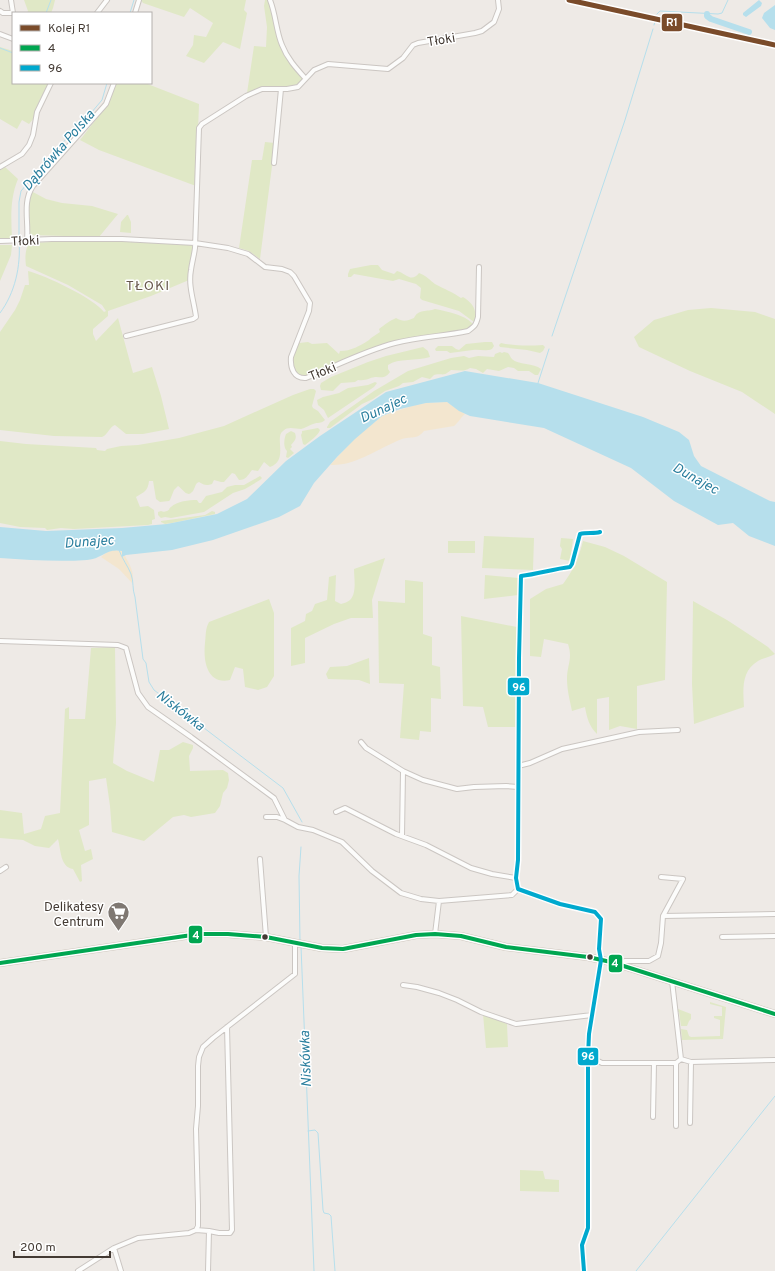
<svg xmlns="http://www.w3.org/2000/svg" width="775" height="1271" font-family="Overpass,sans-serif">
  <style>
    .green { fill: #e0e8c6 }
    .sand { fill: #f3e6cf }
    .water { fill: #b6dfec }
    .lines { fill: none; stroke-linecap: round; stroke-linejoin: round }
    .stream { stroke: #b6dfec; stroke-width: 1 }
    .river { stroke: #b6dfec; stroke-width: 6 }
    .street-casing { stroke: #cbc6c2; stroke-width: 6 }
    .secondary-casing { stroke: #cfc7be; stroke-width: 8 }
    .street { stroke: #fcfcfb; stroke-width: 4 }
    .secondary { stroke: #f6f2ed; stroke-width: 5.5 }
    .bus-1-casing { stroke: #fff; stroke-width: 7 }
    .bus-2-casing { stroke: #fff; stroke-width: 7 }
    .bus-1 { stroke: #00a651; stroke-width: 4 }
    .bus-2 { stroke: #00a9ce; stroke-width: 4 }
    .rail-1-casing { stroke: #fff; stroke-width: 8 }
    .rail-1 { stroke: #7a4b2a; stroke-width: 5 }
    .bus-dot { fill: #433a33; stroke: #fff; stroke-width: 1.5 }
    .labels { text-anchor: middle; stroke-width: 3; stroke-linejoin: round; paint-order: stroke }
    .street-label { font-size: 13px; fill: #433a33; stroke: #fff }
    .poi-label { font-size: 13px; fill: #433a33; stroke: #fff; text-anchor: end }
    .water-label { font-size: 14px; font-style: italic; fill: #2b7f9e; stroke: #fff }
    .neighbourhood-label { font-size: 14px; letter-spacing: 1px; fill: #66574b; stroke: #fff }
    .line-badge { stroke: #fff; stroke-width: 1.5 }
    .badge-label { font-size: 11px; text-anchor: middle; font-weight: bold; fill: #fff }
  </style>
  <rect width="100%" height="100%" fill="#eeeae6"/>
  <!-- green -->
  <path class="green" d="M24,0H55L53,8L51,13H27L28,11Z
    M141,0H246L244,10L247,13L240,49L223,42L204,63L186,56L193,45L194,35L206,37L213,23L190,8L184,17L143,3Z
    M265,0H268L288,60L302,78L301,82L293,86L260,88L247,93L254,46L266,47L267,27L264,6Z
    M0,47L13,51V83H49L40,99L34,118L29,124L22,120L17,129L0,119Z
    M116,83H145L199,104L196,186L99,150L80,140L108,104Z
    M265,142L275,143L260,259L249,251L239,248L252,160H262Z
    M5,167L18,179C10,198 11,218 12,238L0,239V170Z
    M31,191L46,199L62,203L92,206L118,214L99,237L29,235L28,213L30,193Z
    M127,215H128L131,222V233L120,232L121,222Z
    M72,241L129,242L192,245L193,253L189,265V280L151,296L108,311V316L93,329V334L96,341L118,318L133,373L152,367L161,396L169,429L143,434H126L115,425C109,427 108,435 102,437L54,436L0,430V332L15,310L20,300L25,285H29L28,271C45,275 95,299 104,312L106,311L102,305L68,285L26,266C25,258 25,250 29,243Z
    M0,245H12L11,255L0,281Z
    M371,265H378L382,270L394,274L397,271C407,274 411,283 419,273C425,275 430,280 435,284C444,289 453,292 461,298L463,297C473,303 478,311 474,322L459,311L422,300L420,298L421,288L416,284L399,279L393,281L354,274L351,277H348V274L350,269Z
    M711,308L755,312L775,319V414L742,392L690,371L639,347L634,337L654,320L688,310Z
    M435,309C449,312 463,314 473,324L471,328L462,330L398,340L309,375L303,377C286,369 293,356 299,343L308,342L312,344L327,343L339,354L340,351C351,351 360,346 369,340L371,338L380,332L379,329C384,325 391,320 396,318C403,322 407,321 414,318C418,309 427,312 435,309Z
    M485,342H492L494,346L492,349C485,352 479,349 473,350C465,351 458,352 450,353L447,351H436L435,349L438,346H452L456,349L459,350L466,344Z
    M501,343C514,346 529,346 543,345L545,347L543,351L540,353L527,350L500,347L499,345Z
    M423,347L428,351L430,357C417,361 398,358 388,365V369L390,372C385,379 382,377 375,377C368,378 367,381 358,380L355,382L341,383L333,391L321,390L320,386L321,383L331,377L368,362L386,356Z
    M500,352L502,353L504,352L508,353C510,355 510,357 512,359C518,365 534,363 541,369L538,375H535L529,371H518L514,368L508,367L499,371L487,369L483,373L476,369L470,368C464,372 458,370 451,370C443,377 444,373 434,375L430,379L422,377L413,382L403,383L399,386L385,391L373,399L362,404L330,428H327V427L330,422L374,391L408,371L451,358L464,356L469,358L478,356L494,357L495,354Z
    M375,382L377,383L374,387L328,418L324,410L318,405L317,400L323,397L339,393L348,388L368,385Z
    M310,389H314L316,391L312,406L313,408L318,411L325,420C321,424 318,422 313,424C310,425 305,428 301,429C295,429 288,426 283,431C274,437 289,460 270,467L264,462L258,471L252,470C248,475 246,480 239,480L235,474L232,473L224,482H221L214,480L212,484C206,486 204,485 199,482L197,483C195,485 194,491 192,492C187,498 182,488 178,486L174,490L170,500L169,501L160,502L156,499L153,481H149C148,491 144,492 136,497L140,507L148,506L154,510L155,519L152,520V524L148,525L74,529L61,528L47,530L45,528L20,527L0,523V441L26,444L96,448L97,450L105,451L107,449L121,446L138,445L179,438L224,426L293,395Z
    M318,428L320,430C318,436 310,441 305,445L303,444L301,435L302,433V431Z
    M291,431L295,433C297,439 295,440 291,445L292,447L290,449L294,453L288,458L286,457L287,451C283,447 284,439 286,434Z
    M260,476L262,478L260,480L245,489L233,493L204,512L171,518L165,517L161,518L158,515V512L161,511C163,512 164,512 167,511C171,509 168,509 171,507C177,501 189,500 197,500L199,503H201L206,496L222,492L227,487L235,485H244Z
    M212,511L215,512V514L172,523L165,524L161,522V521L205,515Z
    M484,536L534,538L533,570L482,568Z
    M561,538L573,539L570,561L560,559L562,549L560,546Z
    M448,541H475V553H448Z
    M583,541L605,547L624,556L667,582L665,680L637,686V729L620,726L609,730V697L597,699V734C589,726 587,718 585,707L572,711C570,701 567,690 567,679C567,665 573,659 568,644L544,639L541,657L530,656V599L546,589L563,584C573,571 579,557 583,541Z
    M385,558L372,600L373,618H351L334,624L305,638V663L291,666V628L305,621L306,614L312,611L315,604L327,600L329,577L336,575L335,601L341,604C344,603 348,602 350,600C357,593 354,578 354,569Z
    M485,575L518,578V595L484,599Z
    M405,580L423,582V634L432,637V665L440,667L441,699L431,698V732L420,731L419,740L400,738L404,684L379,683L378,601L405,603Z
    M269,599L274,613V676L267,687L258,690L245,687L243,669L235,667L230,680C207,685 203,661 205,643C206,636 205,629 209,622Z
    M693,601L727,620L768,647L775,654C770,657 763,658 758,661C741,671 743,690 744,707L694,724L692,684Z
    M461,616L517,627L516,727H488L483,707L463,706Z
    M115,647L116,723L113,763L127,771L154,782L160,750H169L183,742L193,745V748L189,756L190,771L223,770L228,773L229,780L227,788L223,793L220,806L215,813L191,817L184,815L173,817L144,841L112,832L110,806L106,778L89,781V825L79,830L85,851L91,849L93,859L81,865L82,881L80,882L73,869C60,867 61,850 58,839L49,848L35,846L23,840L0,838V810L22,813L24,834L41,829L45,816L60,813L65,709L69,707V719H85L91,648Z
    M369,658L370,684L359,680L328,679L326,674L330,667L347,666Z
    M676,1001L678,1009L691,1014V1019L689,1021L687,1026H681L679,1012H676L675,1002Z
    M710,1002L726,1007L723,1039L682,1040L681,1029L687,1030L689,1036L691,1037L720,1036V1020L714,1018V1016H722V1007L710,1004Z
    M483,1014L507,1024L508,1047L486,1048Z
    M520,1170L543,1171L545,1179L559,1180V1192L520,1191Z"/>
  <!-- sand -->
  <path class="sand" d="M447,402L465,414C461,417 459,422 454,426L424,431C417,440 411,436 402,439C378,448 357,466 330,465L354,439L382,416L415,405L426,403Z
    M114,550L122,551V557L125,556C130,565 135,573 132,583L119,569L101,557L107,552Z"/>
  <!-- water -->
  <path class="water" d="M759,0L762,3L761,6L746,17L743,15V13Z
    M775,5V30L770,28L762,18L764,13Z
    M465,371L538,383L643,417L679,432L689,440L694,456L701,466L770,501L775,502V546L749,536L733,523L718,525L674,501L631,468L544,428L470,416L459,411L447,402L426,403L400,409L382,416L355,439L337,457L314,483L300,506L279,517L213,540L172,550L126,555L122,557V551C106,548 102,559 87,560C58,562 29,560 0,558V527L46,531L122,528L167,524L217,514L247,499L286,461L320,436L386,392Z"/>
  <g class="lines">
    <!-- stream -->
    <path class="stream" d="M46,13L51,0
      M130,13L134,0
      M657,14L660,11L718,14L722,13L728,0
      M654,25L655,22
      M0,48L13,53
      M19,238V202L21,191L59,147L79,124L91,113L102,100L107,83
      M0,313C15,293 21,266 19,241
      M552,336L625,120L653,29
      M538,383L549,349
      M119,550C122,559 128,566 131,574C134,582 132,589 135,597L143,659L146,663L149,682L154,690L283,788L302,822
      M300,941L299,876L301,847
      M301,946L314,1271
      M308,1131L315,1130L318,1133L323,1210L324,1213L329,1214L331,1216L335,1271
      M636,1271L775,1096"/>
    <!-- river -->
    <path class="river" d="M707,14V16L711,19L749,32"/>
    <defs>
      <path id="street" d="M11,0L13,13
        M270,0C276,15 276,31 282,45C287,58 296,68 305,78
        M0,11L3,13H13
        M97,13L107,0
        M135,13L139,0
        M0,34L13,39
        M274,163L281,89
        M0,167L22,154L29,145L33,135L37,112L51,83
        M27,240C29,222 22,202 33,186L106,104L114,83
        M0,241L52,239H122L195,243L228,248L248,254L265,267L282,269L290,272L294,276L310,303L309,311L291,357C290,368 294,379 306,378C336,366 364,351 395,343C419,337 444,336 468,331C475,326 476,325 478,317L479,267
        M126,336L193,319L196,317C194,301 188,286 191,270C192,262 194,256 195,248L199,128L202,124L246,96L255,92L262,89H287L298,87L314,70L328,64L388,69L403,58L413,45L418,43L475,33L482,31L494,22L499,9L498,0
        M0,641L118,645L126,648L138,693L148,707L191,737L274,798L285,820L298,827L313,830L342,842L372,871L401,893L421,899L439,901L512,895L518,889
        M361,742L366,748L403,771L402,836
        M518,766L530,763L562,749L639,732L678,730
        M403,771L423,780L457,789L474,787L506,786L518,787
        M336,812L345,808L396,834L426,845L471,868L492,874L516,878
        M266,817H277L285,820
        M260,859L266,937
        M0,871L6,867
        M663,916L775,914
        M435,934L439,901
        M722,937L775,936
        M619,965L625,961H649L658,956L661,943L663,916L683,879L661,877
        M672,981L681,1059
        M403,985L417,987L439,993L457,1000L481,1012L516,1024L592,1015
        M588,1056L602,1063H676L681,1059L691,1062L775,1060
        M653,1117L654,1063
        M690,1123L691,1062
        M676,1126V1063
        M196,1230L209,1231
        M114,1248L138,1238L189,1233L196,1230L198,1226V1205L196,1129L198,1106V1066L199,1057L203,1047L213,1038L295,974V943
        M78,1271L114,1248L121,1271
        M208,1271L209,1231L219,1233H230L232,1230L227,1027
        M584,1271L582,1245L588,1228V1056L589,1034L601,960L599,949L601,919L595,912L560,904L518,889L516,878L518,860L519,658L521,576C538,574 553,569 570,567L572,564L580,534C587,532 594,534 600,532"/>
      <path id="secondary" d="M0,963L185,936L201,934H228L266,937L322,948L343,949L416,935L435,934L461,936L506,947L588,957L611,962L775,1014"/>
    </defs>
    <!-- street casing -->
    <use href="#street" class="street-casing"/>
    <!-- secondary casing -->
    <use href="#secondary" class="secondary-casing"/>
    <!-- street -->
    <use href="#street" class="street"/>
    <!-- secondary -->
    <use href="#secondary" class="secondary"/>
    <defs>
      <path id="bus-1" d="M0,963L185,936L201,934H228L266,937L322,948L343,949L416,935L435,934L461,936L506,947L588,957L611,962L775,1014"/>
      <path id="bus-2" d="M584,1271L582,1245L588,1228V1056L589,1034L601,960L599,949L601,919L595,912L560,904L518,889L516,878L518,860L519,658L521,576C538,574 553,569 570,567L572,564L580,534C587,532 594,534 600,532"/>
    </defs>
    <!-- bus-1 casing -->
    <use href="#bus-1" class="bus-1-casing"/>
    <!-- bus-2 casing -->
    <use href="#bus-2" class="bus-2-casing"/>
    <!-- bus-1 -->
    <use href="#bus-1" class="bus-1"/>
    <!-- bus-2 -->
    <use href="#bus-2" class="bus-2"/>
    <defs>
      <path id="rail-1" d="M569,0L775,45"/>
    </defs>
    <!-- rail-1 casing -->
    <use href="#rail-1" class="rail-1-casing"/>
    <!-- rail-1 -->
    <use href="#rail-1" class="rail-1"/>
  </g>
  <!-- icons -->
  <defs>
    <symbol id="supermarket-pin" viewBox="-11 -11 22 30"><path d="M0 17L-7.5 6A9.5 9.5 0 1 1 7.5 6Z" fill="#7f7872" stroke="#fff"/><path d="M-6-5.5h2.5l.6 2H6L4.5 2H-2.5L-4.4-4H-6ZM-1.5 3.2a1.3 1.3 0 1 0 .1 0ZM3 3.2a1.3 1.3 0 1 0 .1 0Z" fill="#fff"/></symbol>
  </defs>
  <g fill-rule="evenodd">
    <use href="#supermarket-pin" x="106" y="900" width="25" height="34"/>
  </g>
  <!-- markers -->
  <g class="bus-dot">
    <circle cx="265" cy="937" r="3.5"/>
    <circle cx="590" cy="957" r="3.5"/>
  </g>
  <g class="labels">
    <!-- street labels -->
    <g class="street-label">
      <text transform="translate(441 39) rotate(-9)" y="5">Tłoki</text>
      <text transform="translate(25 240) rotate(-3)" y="5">Tłoki</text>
      <text transform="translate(322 371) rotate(-22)" y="5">Tłoki</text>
    </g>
    <!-- poi labels -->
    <g class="poi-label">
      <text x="104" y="911">Delikatesy<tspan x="104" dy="15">Centrum</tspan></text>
    </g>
    <!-- water labels -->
    <g class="water-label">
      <text transform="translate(58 150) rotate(-49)" y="5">Dąbrówka Polska</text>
      <text transform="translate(383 408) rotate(-25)" y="5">Dunajec</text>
      <text transform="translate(696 478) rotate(29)" y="5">Dunajec</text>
      <text transform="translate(89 541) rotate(-4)" y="5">Dunajec</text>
      <text transform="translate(181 710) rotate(38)" y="5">Niskówka</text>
      <text transform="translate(305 1059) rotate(-92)" y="5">Niskówka</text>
    </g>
    <!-- neighbourhood labels -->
    <g class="neighbourhood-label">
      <text x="148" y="290">TŁOKI</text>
    </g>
  </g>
  <g class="line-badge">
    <rect x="661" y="13" width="22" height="19" rx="4" fill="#7a4b2a"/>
    <rect x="507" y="677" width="23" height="19" rx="4" fill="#00a9ce"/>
    <rect x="188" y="925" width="15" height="19" rx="4" fill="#00a651"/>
    <rect x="608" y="954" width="15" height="19" rx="4" fill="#00a651"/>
    <rect x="577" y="1047" width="22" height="19" rx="4" fill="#00a9ce"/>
  </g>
  <g class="badge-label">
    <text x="672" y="26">R1</text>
    <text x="519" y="691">96</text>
    <text x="196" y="939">4</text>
    <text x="615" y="967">4</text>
    <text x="588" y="1060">96</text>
  </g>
  <!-- legend -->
  <rect x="12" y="12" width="140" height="72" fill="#ffffff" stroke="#b4b0ad"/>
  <rect x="20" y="25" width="20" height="6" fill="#7a4b2a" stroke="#b4b0ad"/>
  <text x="48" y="32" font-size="12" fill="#433a33">Kolej R1</text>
  <rect x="20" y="45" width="20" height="6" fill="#00a651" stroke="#b4b0ad"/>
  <text x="48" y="52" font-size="12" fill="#433a33">4</text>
  <rect x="20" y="65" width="20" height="6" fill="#00a9ce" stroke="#b4b0ad"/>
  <text x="48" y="72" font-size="12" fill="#433a33">96</text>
  <!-- scale -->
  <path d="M14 1251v6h96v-6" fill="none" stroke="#433a33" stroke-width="2"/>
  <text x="20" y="1251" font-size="12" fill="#433a33" stroke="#ffffff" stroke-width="3" paint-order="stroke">200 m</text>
</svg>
